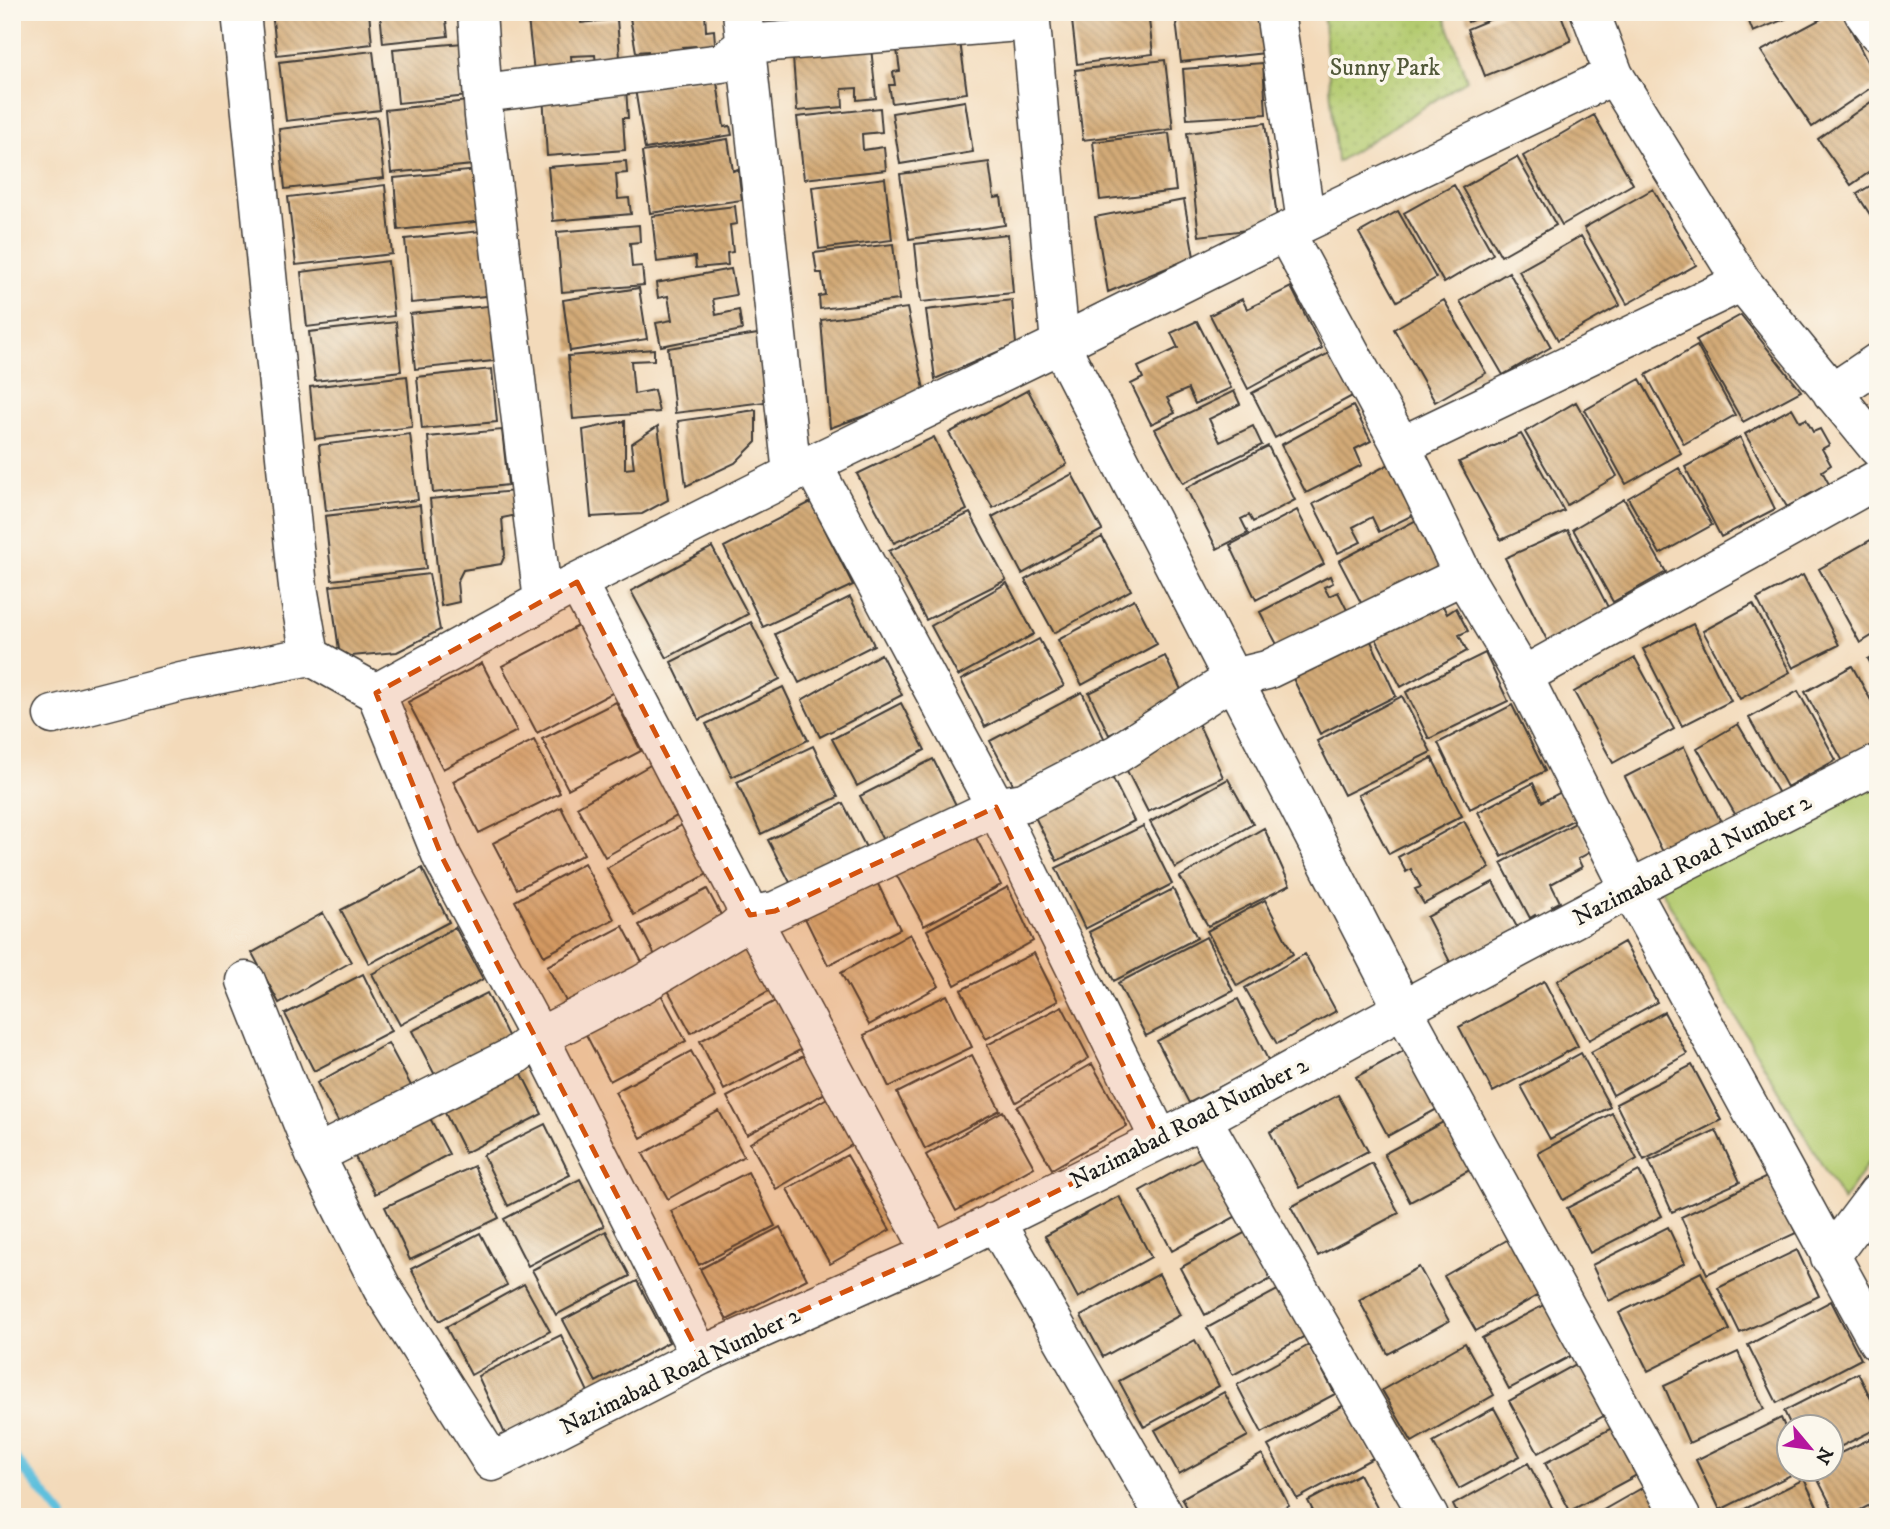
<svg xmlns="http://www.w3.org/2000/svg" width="1890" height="1529" font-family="'IM FELL DW Pica',serif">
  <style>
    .grass { fill: #b4cb70; stroke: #687446; stroke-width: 2 }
    .park { fill: url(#park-dots); stroke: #687446; stroke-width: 2 }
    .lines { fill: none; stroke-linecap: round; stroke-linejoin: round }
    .stream { stroke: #5fc0dd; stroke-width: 10 }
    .building { fill: url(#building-back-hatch) }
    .minor-casing { stroke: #3c3834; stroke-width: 41 }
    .minor { stroke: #fff; stroke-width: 38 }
    .marked { fill: #d4530e; fill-opacity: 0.2; stroke: #d4530e; stroke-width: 5; stroke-dasharray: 14 9; stroke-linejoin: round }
    .labels { text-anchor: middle; stroke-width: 7; stroke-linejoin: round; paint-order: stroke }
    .park-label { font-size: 24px; fill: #515939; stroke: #fbf7ec }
    .street-label { font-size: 24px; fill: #1c1c1c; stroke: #fbf7ec }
  </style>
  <defs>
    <pattern id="park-dots" width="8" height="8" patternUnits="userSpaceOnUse" patternTransform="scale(1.75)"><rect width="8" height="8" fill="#b4cb70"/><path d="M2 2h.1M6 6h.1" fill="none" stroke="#9aae60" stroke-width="1.8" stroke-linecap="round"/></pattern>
    <pattern id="building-back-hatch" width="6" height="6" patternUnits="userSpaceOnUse" patternTransform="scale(1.75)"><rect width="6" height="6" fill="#d3aa77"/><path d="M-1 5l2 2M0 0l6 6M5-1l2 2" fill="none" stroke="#aa8a61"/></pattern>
  </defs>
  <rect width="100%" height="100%" fill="#fbf7ec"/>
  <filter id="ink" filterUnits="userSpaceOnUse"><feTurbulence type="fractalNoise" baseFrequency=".0143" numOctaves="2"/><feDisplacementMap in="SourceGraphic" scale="14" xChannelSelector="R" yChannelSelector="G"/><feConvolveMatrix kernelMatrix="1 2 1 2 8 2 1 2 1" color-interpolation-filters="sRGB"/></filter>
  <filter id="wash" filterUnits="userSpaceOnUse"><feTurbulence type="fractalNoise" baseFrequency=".00686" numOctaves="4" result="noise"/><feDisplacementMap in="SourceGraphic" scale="28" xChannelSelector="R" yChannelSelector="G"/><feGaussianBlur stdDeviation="1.57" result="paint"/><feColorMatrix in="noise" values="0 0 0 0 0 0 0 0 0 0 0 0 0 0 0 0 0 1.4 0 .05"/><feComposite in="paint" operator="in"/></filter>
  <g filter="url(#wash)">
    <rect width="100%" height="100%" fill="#f3daba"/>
    <!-- grass -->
    <path class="grass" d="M1878,781V1147L1843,1201L1659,886Z"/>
    <!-- park -->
    <path class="park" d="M1323,12H1443L1467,80L1337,162Z"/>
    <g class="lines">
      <!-- stream -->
      <path class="stream" d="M12,1455L63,1517"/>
    </g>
    <g id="blocks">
      <!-- building -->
      <path class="building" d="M272,12H369L372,44L277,55Z
        M380,12H445L448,36L383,43Z
        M629,12H705L706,31L714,30L716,56L697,59L695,46L683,47L685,63L650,67L648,51L636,52Z
        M781,12H861L862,24L784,35Z
        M1071,12H1148L1153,54L1077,64Z
        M1175,12H1261L1265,53L1181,62Z
        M1464,12H1493L1468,22Z
        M1508,12H1560L1571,41L1485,76L1467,29Z
        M1745,12H1802L1753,32Z
        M1834,12H1842L1878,83L1812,127L1761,51Z
        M580,14L581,23L617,19L621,70L597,72L595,55L571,56L573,77L535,81L528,19Z
        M959,34L967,93L892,103L889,85H895L893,72L900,71L896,42Z
        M870,37L876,98L857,100V88L842,89L843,107L797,111L792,44Z
        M463,43L468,96L398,103L393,49Z
        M373,51L380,110L286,121L279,62Z
        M1165,60L1173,129L1083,140L1075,70Z
        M1263,63L1266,114L1187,119L1183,69Z
        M716,76L724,127L730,126L732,135L645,149L635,89Z
        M626,88L628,118H623L625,150L547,156L543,95Z
        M1878,97V166L1851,185L1818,139Z
        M477,100L483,164L391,173L385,110Z
        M965,101L973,152L900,164L892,113Z
        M880,108L882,132L862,134L863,150L884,147L886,170L804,179L797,117Z
        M1594,115L1633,184L1562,225L1523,156Z
        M377,117L384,178L285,189L279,129Z
        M1265,123L1278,226L1199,236L1187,133Z
        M1169,133L1176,191L1100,200L1093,142Z
        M728,139L733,171L738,169L742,200L650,213L642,152Z
        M1517,157L1556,225L1501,256L1462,188Z
        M626,161L627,173L616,174L618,199L629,198L631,214L553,221L548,167Z
        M989,162L994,198L1001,197L1005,225L909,239L900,174Z
        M479,170L484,221L398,230L394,178Z
        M885,178L892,240L819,249L812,187Z
        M1878,181V227L1857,194Z
        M385,185L392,254L296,265L288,197Z
        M1454,185L1493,254L1444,283L1404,213Z
        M1653,189L1696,265L1627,304L1584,228Z
        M1184,200L1194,257L1108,292L1095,217Z
        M735,206L737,224L730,225L733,252L727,253L728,265L696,268L695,257L657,262L652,216Z
        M1398,211L1436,278L1397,301L1359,233Z
        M639,225L640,242L630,243L632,267L642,266L644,285L562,292L557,232Z
        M490,230L496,295L411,303L405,239Z
        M1008,234L1013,293L921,302L915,244Z
        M1581,236L1620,305L1558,340L1519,271Z
        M893,244L899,300L820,309L819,296L825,295L822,273H817L814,253Z
        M388,261L394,316L307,327L301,272Z
        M731,269L736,295L713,299L716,315L739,310L742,330L661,346L656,323L672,320L668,296L658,298L656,283Z
        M1509,272L1551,347L1503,375L1460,301Z
        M1291,287L1322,348L1248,389L1210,315L1242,299L1247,309Z
        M639,288L647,339L570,351L563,300Z
        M1012,300L1016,344L935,379L926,310Z
        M1444,300L1486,373L1435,402L1394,329Z
        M497,305L503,360L415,369L410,314Z
        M907,308L925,394L830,428L821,320Z
        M1741,315L1801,391L1743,422L1696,340Z
        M1197,321L1231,388L1195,404L1188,389L1167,398L1175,413L1151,424L1131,384L1143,378L1138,367L1178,348L1171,333Z
        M396,322L401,371L315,381L309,332Z
        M758,334L765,402L675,413L668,348Z
        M1697,346L1735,415L1684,444L1646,375Z
        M654,349V360L631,361L634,394L654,390L659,412L573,419L568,356Z
        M1333,351L1356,394L1275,438L1252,393Z
        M492,369L497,422L422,429L417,377Z
        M407,376L412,427L315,439L310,387Z
        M1640,379L1681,453L1626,484L1585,410Z
        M1028,390L1067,464L993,508L949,433Z
        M1234,391L1240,404L1209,419L1220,442L1253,426L1262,445L1183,483L1155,429Z
        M1576,402L1617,476L1567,505L1525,432Z
        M1353,406L1371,441L1355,449L1362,465L1306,493L1281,445Z
        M1792,408L1800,422L1806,419L1813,432L1820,429L1829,445L1822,449L1831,465L1822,471L1829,484L1787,507L1745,434Z
        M756,410V442L735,463L686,486L678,421Z
        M625,421V469L634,468L631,444L658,426L668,500L642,514L591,517L583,430Z
        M502,430L508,485L433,493L428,437Z
        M410,434L418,500L326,511L319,445Z
        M1521,434L1564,511L1501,540L1459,462Z
        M934,437L967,510L894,543L857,474Z
        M1740,437L1775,509L1721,537L1685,467Z
        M1268,446L1295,500L1253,522L1249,515L1241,519L1248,533L1217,549L1186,488Z
        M1391,463L1417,513L1379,532L1372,517L1353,527L1361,542L1338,553L1313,504Z
        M1679,468L1712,525L1660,554L1628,498Z
        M1072,474L1102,530L1022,574L992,517Z
        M515,491L517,515L502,518L505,555L501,564L463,570L457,582L459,602L441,606L430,499Z
        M1624,499L1666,572L1613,602L1573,529Z
        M811,502L853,585L763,627L724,547Z
        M420,505L426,569L332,580L325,516Z
        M1297,510L1324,564L1256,600L1230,545Z
        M970,513L1006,580L926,620L889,551Z
        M1422,517L1452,577L1368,616L1339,561Z
        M1568,530L1610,611L1548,642L1505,558Z
        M1878,536V632L1860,643L1819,569Z
        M1102,537L1131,590L1054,633L1025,580Z
        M712,547L748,614L667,658L631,591Z
        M429,574L440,630L397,652L340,657L330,586Z
        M1803,575L1839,645L1793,668L1757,599Z
        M1330,576L1333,583L1324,587L1329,596L1338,592L1353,622L1284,658L1260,612Z
        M1007,583L1034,634L958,676L931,626Z
        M850,597L874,645L799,683L775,634Z
        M1134,599L1157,644L1082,685L1058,640Z
        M1440,600L1447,614L1456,608L1468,631L1459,635L1467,651L1401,687L1374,635Z
        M1753,604L1790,672L1740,699L1703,631Z
        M751,622L780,679L699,720L671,662Z
        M1693,624L1731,701L1682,726L1643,649Z
        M578,626L614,692L537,733L502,666Z
        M1365,628L1396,696L1320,734L1286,664Z
        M1039,639L1064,686L985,727L961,680Z
        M1485,653L1508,701L1429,739L1406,692Z
        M881,654L902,695L820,737L802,700Z
        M1878,654V677L1868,659Z
        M1165,656L1185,698L1109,735L1089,693Z
        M1635,658L1674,729L1613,763L1574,692Z
        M482,663L517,731L443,769L408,702Z
        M1852,666L1878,713V747L1845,765L1805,692Z
        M783,687L808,740L732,777L706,724Z
        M1798,691L1836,760L1787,787L1749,718Z
        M1082,692L1106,742L1014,786L990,741Z
        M1402,696L1431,752L1344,795L1317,741Z
        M616,702L641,751L568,789L542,739Z
        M901,703L925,750L857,786L832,739Z
        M1512,705L1545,771L1470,809L1438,743Z
        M1198,723L1223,777L1148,812L1122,761Z
        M1738,724L1781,797L1739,821L1697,748Z
        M534,740L560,793L479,833L453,781Z
        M813,746L838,797L761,834L737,782Z
        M1684,747L1726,832L1668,862L1625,777Z
        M1432,758L1462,816L1389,854L1358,795Z
        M933,759L960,813L888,850L860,796Z
        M659,760L687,810L605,857L577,807Z
        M1110,773L1134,821L1057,861L1033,813Z
        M1228,779L1253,824L1175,868L1150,822Z
        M1533,783L1542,802L1561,792L1575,819L1502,857L1478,812Z
        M843,803L872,859L795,892L768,840Z
        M561,807L584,854L517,889L493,843Z
        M689,821L716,869L634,915L607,868Z
        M1464,821L1490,868L1424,904L1415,889L1421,887L1411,869L1406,872L1398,857Z
        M1577,822L1592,851L1578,859L1582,867L1551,884L1560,902L1552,906L1554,910L1537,919L1535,915L1530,918L1501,863Z
        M968,823L1001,885L924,926L891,865Z
        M1143,826L1172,884L1085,929L1056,868Z
        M1264,828L1290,885L1208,926L1180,877Z
        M584,863L614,919L544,956L515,901Z
        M422,868L449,922L369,964L341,910Z
        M872,872L900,929L828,965L800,908Z
        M1493,882L1518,929L1451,964L1427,917Z
        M1008,887L1033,941L955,985L927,930Z
        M707,889L727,926L658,961L639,925Z
        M1173,889L1197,938L1114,981L1089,932Z
        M1265,900L1293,954L1237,986L1207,931Z
        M323,913L351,962L279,1003L252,953Z
        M623,926L645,968L570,1009L547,966Z
        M455,927L483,979L400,1025L372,974Z
        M745,934L774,988L691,1033L662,979Z
        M910,934L939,986L869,1025L841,973Z
        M1206,937L1233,991L1146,1036L1118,983Z
        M1624,942L1657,1002L1589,1040L1557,981Z
        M1034,953L1058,1001L986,1039L961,990Z
        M1305,954L1336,1011L1277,1044L1245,988Z
        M363,974L391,1031L314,1071L285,1014Z
        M1544,981L1578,1046L1493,1092L1459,1027Z
        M656,985L686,1041L610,1081L581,1025Z
        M487,993L512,1044L438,1081L412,1031Z
        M947,995L972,1047L889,1087L864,1035Z
        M1238,999L1269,1062L1189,1103L1157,1041Z
        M777,1000L802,1049L724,1090L700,1041Z
        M1062,1006L1089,1058L1016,1102L987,1045Z
        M1664,1012L1687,1054L1613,1095L1591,1052Z
        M388,1043L415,1093L344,1132L317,1083Z
        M1416,1044L1448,1103L1388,1136L1356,1077Z
        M691,1051L716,1097L641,1138L615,1092Z
        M1581,1053L1610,1107L1550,1139L1521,1086Z
        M807,1054L827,1092L747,1135L727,1097Z
        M972,1055L1000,1110L925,1149L897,1093Z
        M514,1058L542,1114L465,1153L437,1097Z
        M1092,1064L1127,1126L1052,1169L1017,1107Z
        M1692,1065L1721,1120L1644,1160L1616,1104Z
        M1338,1095L1368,1151L1299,1188L1270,1132Z
        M829,1097L855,1143L776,1189L750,1143Z
        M423,1105L449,1154L375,1194L349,1146Z
        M719,1111L744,1156L668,1199L643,1154Z
        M1003,1111L1034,1167L956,1211L926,1155Z
        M1612,1113L1637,1159L1563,1200L1538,1153Z
        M1456,1115L1481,1164L1410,1202L1384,1154Z
        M545,1124L570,1175L508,1206L483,1155Z
        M1716,1130L1740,1182L1672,1212L1649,1161Z
        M1214,1150L1246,1211L1172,1251L1140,1191Z
        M847,1155L890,1230L830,1264L787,1189Z
        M1372,1163L1399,1213L1318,1256L1291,1207Z
        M474,1166L499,1218L410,1260L385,1207Z
        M1639,1171L1662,1216L1590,1253L1567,1208Z
        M748,1172L775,1226L699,1265L671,1211Z
        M1769,1176L1796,1233L1707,1274L1681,1217Z
        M580,1179L604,1226L528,1266L504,1219Z
        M1119,1196L1151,1257L1078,1298L1045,1236Z
        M1257,1226L1282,1273L1205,1315L1180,1268Z
        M780,1227L807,1279L727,1320L700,1269Z
        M1668,1227L1685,1263L1609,1301L1592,1265Z
        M606,1231L630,1276L556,1315L532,1270Z
        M1521,1232L1552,1287L1476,1331L1444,1276Z
        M480,1233L507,1285L439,1321L411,1269Z
        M1797,1250L1819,1296L1740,1333L1718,1288Z
        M1419,1267L1449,1321L1388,1354L1359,1300Z
        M1701,1272L1730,1330L1648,1371L1619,1313Z
        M1159,1274L1180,1315L1103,1357L1081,1316Z
        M637,1281L669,1342L596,1382L563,1320Z
        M524,1284L550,1331L471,1375L446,1327Z
        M1283,1287L1309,1334L1233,1375L1207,1328Z
        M1553,1300L1580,1351L1509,1389L1482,1338Z
        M1831,1301L1861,1359L1777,1403L1748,1345Z
        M561,1335L589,1394L505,1434L478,1376Z
        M1195,1340L1219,1386L1144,1427L1119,1381Z
        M1465,1343L1494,1395L1412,1442L1382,1390Z
        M1309,1345L1335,1394L1262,1433L1237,1385Z
        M1738,1352L1764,1409L1689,1443L1664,1386Z
        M1585,1359L1614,1410L1538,1453L1509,1401Z
        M1858,1373L1878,1413V1428L1830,1452V1428H1792L1784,1411Z
        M1224,1392L1248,1436L1179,1474L1155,1430Z
        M1344,1405L1373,1458L1297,1499L1268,1446Z
        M1494,1408L1520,1456L1459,1489L1433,1442Z
        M1781,1418L1788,1434V1470H1801L1720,1510L1696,1460Z
        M1625,1421L1650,1468L1570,1511L1545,1463Z
        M1878,1435V1501L1847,1517H1837L1813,1470H1830V1458Z
        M1262,1454L1289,1505L1267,1517H1192L1182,1498Z
        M1528,1463L1556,1515L1552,1517H1459L1453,1505Z
        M1359,1474L1382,1517H1316L1308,1501Z
        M1804,1479L1822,1517H1729Z
        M1649,1484L1667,1517H1591Z
        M1878,1506V1517H1857Z"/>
    </g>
  </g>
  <g filter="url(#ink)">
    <use href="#blocks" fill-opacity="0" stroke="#3c3834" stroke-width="2"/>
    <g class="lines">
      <defs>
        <path id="minor" d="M241,12L298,587L310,656L376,693L442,857L539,1037L700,1356
          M477,12L484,116L543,601
          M742,12L792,474
          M1030,12L1060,344L1403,1009L1681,1517
          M1275,12L1306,222
          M1590,12L1614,75L1742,282L1878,448
          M1863,12L1878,33
          M483,93L722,63L746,44L1031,21
          M1285,232L1401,446L1463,575L1523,676L1630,889L1878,1342
          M1832,393L1878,362
          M1401,446L1742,282
          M812,464L996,807L1160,1140
          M577,582L750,915L932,1253
          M1523,676L1878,479
          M376,693L577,582L812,464L1060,344L1285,232L1614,75
          M53,715L181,682L310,656
          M246,981L315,1155L382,1288L492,1462L700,1356L932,1253L1202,1119L1403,1009L1630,889L1878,764
          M1202,1119L1429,1517
          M315,1155L514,1056L539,1037L641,985L733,930L750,915L775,911L996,807L1024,802L1117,754L1234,678L1267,670L1463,575
          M995,1221L1165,1517
          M1830,1257L1878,1193"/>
      </defs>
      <!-- minor casing -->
      <use href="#minor" class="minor-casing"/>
      <!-- minor -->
      <use href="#minor" class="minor"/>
    </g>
  </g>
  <!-- marked area -->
  <path class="marked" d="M577,582L750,915L775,911L996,807L1160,1140L932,1253L700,1356L442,857L376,693Z"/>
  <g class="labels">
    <!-- park labels -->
    <g class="park-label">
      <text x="1385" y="75">Sunny Park</text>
    </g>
    <!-- street labels -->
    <g class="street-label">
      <text transform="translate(1692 859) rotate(-27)" y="8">Nazimabad Road Number 2</text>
      <text transform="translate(1189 1122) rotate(-27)" y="8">Nazimabad Road Number 2</text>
      <text transform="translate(680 1370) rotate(-26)" y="8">Nazimabad Road Number 2</text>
    </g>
  </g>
  <!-- margin -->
  <rect width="1890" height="1529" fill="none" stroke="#fbf7ec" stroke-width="42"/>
  <!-- north arrow -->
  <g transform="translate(1810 1448) rotate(119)"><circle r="33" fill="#fbf7ec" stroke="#a29f99" stroke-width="2"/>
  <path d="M0-5L12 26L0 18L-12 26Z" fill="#b5179e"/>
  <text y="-10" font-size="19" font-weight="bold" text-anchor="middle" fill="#1c1c1c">N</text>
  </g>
</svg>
